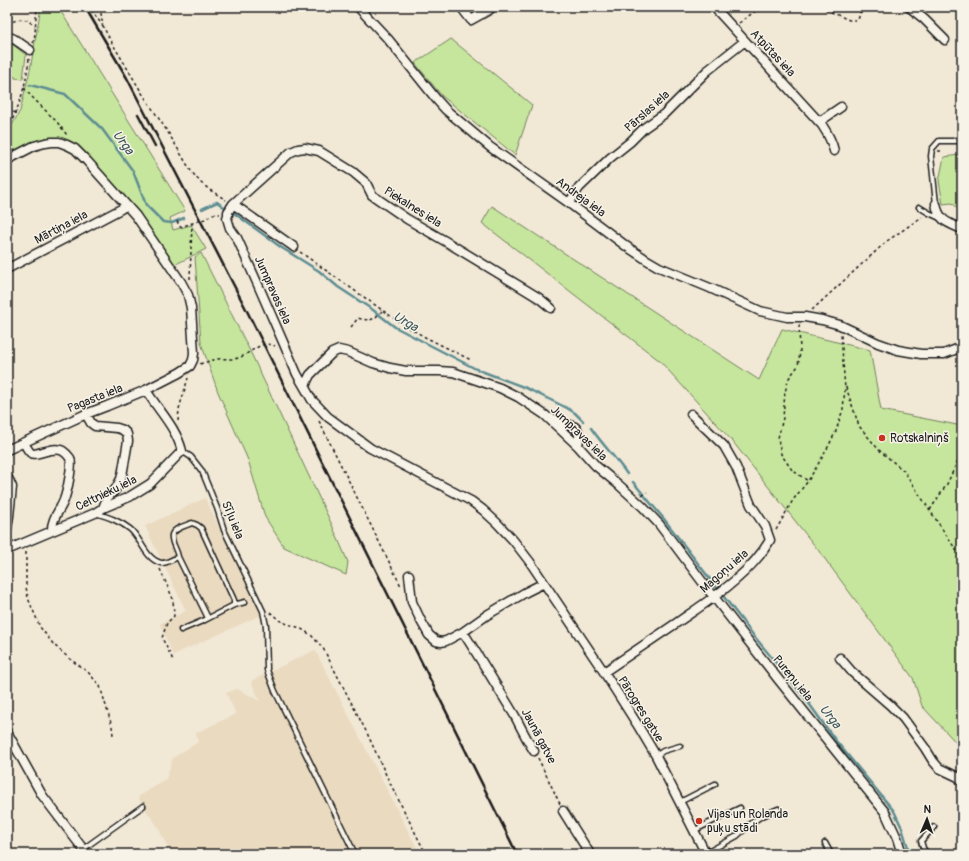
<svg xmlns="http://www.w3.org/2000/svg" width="969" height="861" font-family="Pangolin,sans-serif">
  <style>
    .built { fill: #eadac0 }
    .green { fill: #c6e59d; stroke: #71805c }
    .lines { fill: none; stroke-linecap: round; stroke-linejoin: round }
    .stream { stroke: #5d8d92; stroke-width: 2.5 }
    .lane-casing { stroke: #1c1c1c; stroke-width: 7 }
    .street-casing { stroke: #1c1c1c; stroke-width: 11 }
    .path { stroke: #1c1c1c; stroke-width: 1.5; stroke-dasharray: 3 3; stroke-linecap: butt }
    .lane { stroke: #f7f3e8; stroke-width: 4 }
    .street { stroke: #f7f3e8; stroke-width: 8 }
    .rail { stroke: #1c1c1c; stroke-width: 2.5 }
    .poi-dot { fill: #c8321e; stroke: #f7f3e8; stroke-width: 1.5 }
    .labels { text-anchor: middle; stroke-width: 3; stroke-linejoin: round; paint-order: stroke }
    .street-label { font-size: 12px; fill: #1c1c1c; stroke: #f7f3e8 }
    .poi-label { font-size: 12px; fill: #1c1c1c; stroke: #f7f3e8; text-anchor: start }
    .water-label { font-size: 13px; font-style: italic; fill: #3c5557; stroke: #f7f3e8 }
  </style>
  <rect width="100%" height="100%" fill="#f1e8d6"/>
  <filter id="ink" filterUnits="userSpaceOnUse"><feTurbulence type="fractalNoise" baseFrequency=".025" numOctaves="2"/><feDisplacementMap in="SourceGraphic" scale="8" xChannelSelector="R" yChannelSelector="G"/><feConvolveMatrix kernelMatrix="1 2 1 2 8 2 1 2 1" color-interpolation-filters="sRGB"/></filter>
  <g filter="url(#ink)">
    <!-- built -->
    <path class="built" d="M205,498L261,615L173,655L160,624L186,611L145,526Z
      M315,650L420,854H171L157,825L143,806L138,797L166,779L173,758L198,742L196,733L236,714L226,693L237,689L260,701L251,681Z"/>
    <!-- green -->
    <path class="green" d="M41,7H58L185,211L170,218L173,230L191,225L206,249L174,265L138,211L78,146L32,143L7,155V134L20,111L30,70Z
      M451,39L532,105L515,155L442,96L415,63Z
      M7,40L26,55L23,79L15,78L14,76L7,72Z
      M959,155L962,157V212L952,203L943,204L939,181L944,157Z
      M492,206L759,380L782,329L870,350L881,410L962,426V749L922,706L913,678L822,555L733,442L660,361L482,223Z
      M201,253L249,349L332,525L348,562L346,575L284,547L265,517L248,460L218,392L201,343L195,257Z"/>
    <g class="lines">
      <!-- stream -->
      <path class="stream" d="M30,85L65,94L102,129L133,171L146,205L163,222L172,223L184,218
        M202,209L217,202L224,207
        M234,213L282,248L319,271L338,287L373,310L395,327L476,369L526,388L567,408L575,413L583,421
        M591,428C602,444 616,458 627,474
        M633,482L664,519L716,587
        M724,597L754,636L805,698L836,741L894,811L902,828L910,854"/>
      <defs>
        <path id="lane" d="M936,204L931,156L932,149L939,141H962
          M919,207L929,213L940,218
          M182,451L191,457L202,471L217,508L224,530L263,611L266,626L267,670L275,691L355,854
          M96,513C108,517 120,521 130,529C141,538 145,559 161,563C166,564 173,559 178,557C177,550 172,544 172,538C170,529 185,526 192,523L197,525L201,528L234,600V605L205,620L181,630
          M178,557L208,618
          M234,605L245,602
          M656,756L663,751L680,746
          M680,802L715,784
          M695,830L740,808
          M825,843L831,854
          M83,849L143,806
          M706,853L737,836L751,823L760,817L778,809
          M927,854L923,848L921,841L934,827"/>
        <path id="street" d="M358,7L388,39L437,100L446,110L490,147L569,203L626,246L647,260L659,267L710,288L760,311L787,317H805L822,320L840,325L878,343L898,350L921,354H944L962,347
          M461,7L471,20L489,10L492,7
          M714,7L822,125C828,134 832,141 834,151
          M909,7L924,19L945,40
          M7,36L14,39L30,50
          M819,122L841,107
          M7,160L34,146L45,143L52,142H59L67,145L75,149L87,161L136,216L181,282L188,295L191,308L194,353L193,360L190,366L179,373L146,390L107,406L86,414L7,450
          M569,203L579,188L610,158L630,142L644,128L664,114L707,71L745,41
          M233,204L294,247
          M936,204C939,221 948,223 962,229
          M7,269L121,209L126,205
          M551,308L539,298L526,290L445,241L407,219L372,195L366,183L353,172L319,151L305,148L298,149L291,152L233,204L228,212V215L227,218L230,228L237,238L259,287L297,374L312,400L328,417L370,448L471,501L483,510L497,523L513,540L530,562L604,672L637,724L656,756L706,854
          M305,387L307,381L310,375L332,353L339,350L348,352L373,363L390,368L406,371H439L453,372L500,388L518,397L545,415L578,446L596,466L619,485L643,507L659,524L707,588L778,679L835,750L885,812L897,838L902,854
          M86,414L91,423L95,426L117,428L123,430L127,434L128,441L123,470L121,479L115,490L107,498L103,508
          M551,418L575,427C581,433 579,439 578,446
          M24,443C26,446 28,451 31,453C36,457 53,445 63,451C66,453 68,455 70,458C73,465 67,492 64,500C60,511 51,519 52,531
          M7,477L9,480L12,487L9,516L7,529
          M7,550L95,513L103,508L129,497L150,484L182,451C176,427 158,410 146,390
          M409,575L412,602L421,621L429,635L436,641L441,642L446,641L463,632L487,615L526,592L544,583
          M463,632C481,660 498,688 515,716C521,728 527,740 534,751
          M840,658L852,672L890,705L903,718L925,748L933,761L939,768L958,777L962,781
          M604,672C629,655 653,639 678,622C711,599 750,575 770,540L765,526L751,505L736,467L724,446L691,414
          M7,732L42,795L87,854
          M563,811L590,854"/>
      </defs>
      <!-- lane casing -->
      <use href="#lane" class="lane-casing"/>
      <!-- street casing -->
      <use href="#street" class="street-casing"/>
      <!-- path -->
      <path class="path" d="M100,7L103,26L108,36L142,93L169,134L191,171L201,183L210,190L226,200
        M820,7L849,20H858L862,7
        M91,10L103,26
        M7,23L21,19L28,20L35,27
        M739,23L761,7
        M33,43C37,31 34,19 38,7
        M24,88L30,95L57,122L67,135
        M7,110L16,113
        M7,130C20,107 26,84 29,58
        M938,151H944
        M177,221L180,227L205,219L213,214H220
        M300,252L402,324L425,337L471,360
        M190,279L192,223
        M812,310L887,241L922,217
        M799,325L800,352L798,366L789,378L785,392L783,418L778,438L781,454L792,470L808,481
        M351,327L358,318C372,322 373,320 383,310
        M200,364C206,362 212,360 218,359C225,358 232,360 238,358C251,354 261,339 275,346
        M846,387L859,426L879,450L904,471L962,559
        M178,421L179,409L188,378
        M319,421L401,586
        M642,496L647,492
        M930,510L947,484L962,452
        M776,530L793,500L808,481L826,451L836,431L843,409L845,389L841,335
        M26,552V587L28,598L40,627L54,645L70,659L88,672L100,686L112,726L113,735
        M160,569L173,599L174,616L167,623L162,638L173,660
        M270,612L279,620L285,623L300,628L311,635L323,648L367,733L387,777L426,854
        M538,758L560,804"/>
      <!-- lane -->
      <use href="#lane" class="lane"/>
      <!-- street -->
      <use href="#street" class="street"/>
      <!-- rail -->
      <path class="rail" d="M85,7L127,78L245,307L517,854
        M138,114L155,146"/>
    </g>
  </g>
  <!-- markers -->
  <g class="poi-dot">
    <circle cx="882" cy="438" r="4"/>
    <circle cx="699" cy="821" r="4"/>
  </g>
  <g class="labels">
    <!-- street labels -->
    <g class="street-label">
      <text transform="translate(773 53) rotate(47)" y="4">Atpūtas iela</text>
      <text transform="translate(647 111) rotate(-42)" y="4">Pārslas iela</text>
      <text transform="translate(581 197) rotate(36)" y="4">Andreja iela</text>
      <text transform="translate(413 207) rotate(32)" y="4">Piekalnes iela</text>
      <text transform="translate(61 227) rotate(-28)" y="4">Mārtiņa iela</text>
      <text transform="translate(273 290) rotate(66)" y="4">Jumpravas iela</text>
      <text transform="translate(95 398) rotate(-22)" y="4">Pagasta iela</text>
      <text transform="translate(579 433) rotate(44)" y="4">Jumpravas iela</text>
      <text transform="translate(106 493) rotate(-26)" y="4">Celtnieku iela</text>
      <text transform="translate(233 520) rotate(68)" y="4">Sīļu iela</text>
      <text transform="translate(724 571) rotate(-41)" y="4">Magoņu iela</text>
      <text transform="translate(793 678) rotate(51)" y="4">Pureņu iela</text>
      <text transform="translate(641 709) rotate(58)" y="4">Pārogres gatve</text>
      <text transform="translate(539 736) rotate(62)" y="4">Jaunā gatve</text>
    </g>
    <!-- poi labels -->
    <g class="poi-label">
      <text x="890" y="442">Rotskalniņš</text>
      <text x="707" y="818">Vijas un Rolanda<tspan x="707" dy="14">puķu stādi</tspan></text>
    </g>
    <!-- water labels -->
    <g class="water-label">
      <text transform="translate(124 142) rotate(54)" y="5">Urga</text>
      <text transform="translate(406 321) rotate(30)" y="5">Urga</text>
      <text transform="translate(831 716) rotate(52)" y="5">Urga</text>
    </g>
  </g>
  <!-- margin -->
  <rect width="969" height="861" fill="none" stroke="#f7f3e8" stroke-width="24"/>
  <rect x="12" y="12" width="945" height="837" fill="none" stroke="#1c1c1c" stroke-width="1.5" filter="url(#ink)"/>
  <!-- north arrow -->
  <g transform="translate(927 819) rotate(2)" stroke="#f7f3e8" stroke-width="3" paint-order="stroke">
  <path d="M0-3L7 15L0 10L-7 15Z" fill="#1c1c1c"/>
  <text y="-6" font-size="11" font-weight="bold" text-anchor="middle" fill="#1c1c1c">N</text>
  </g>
</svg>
